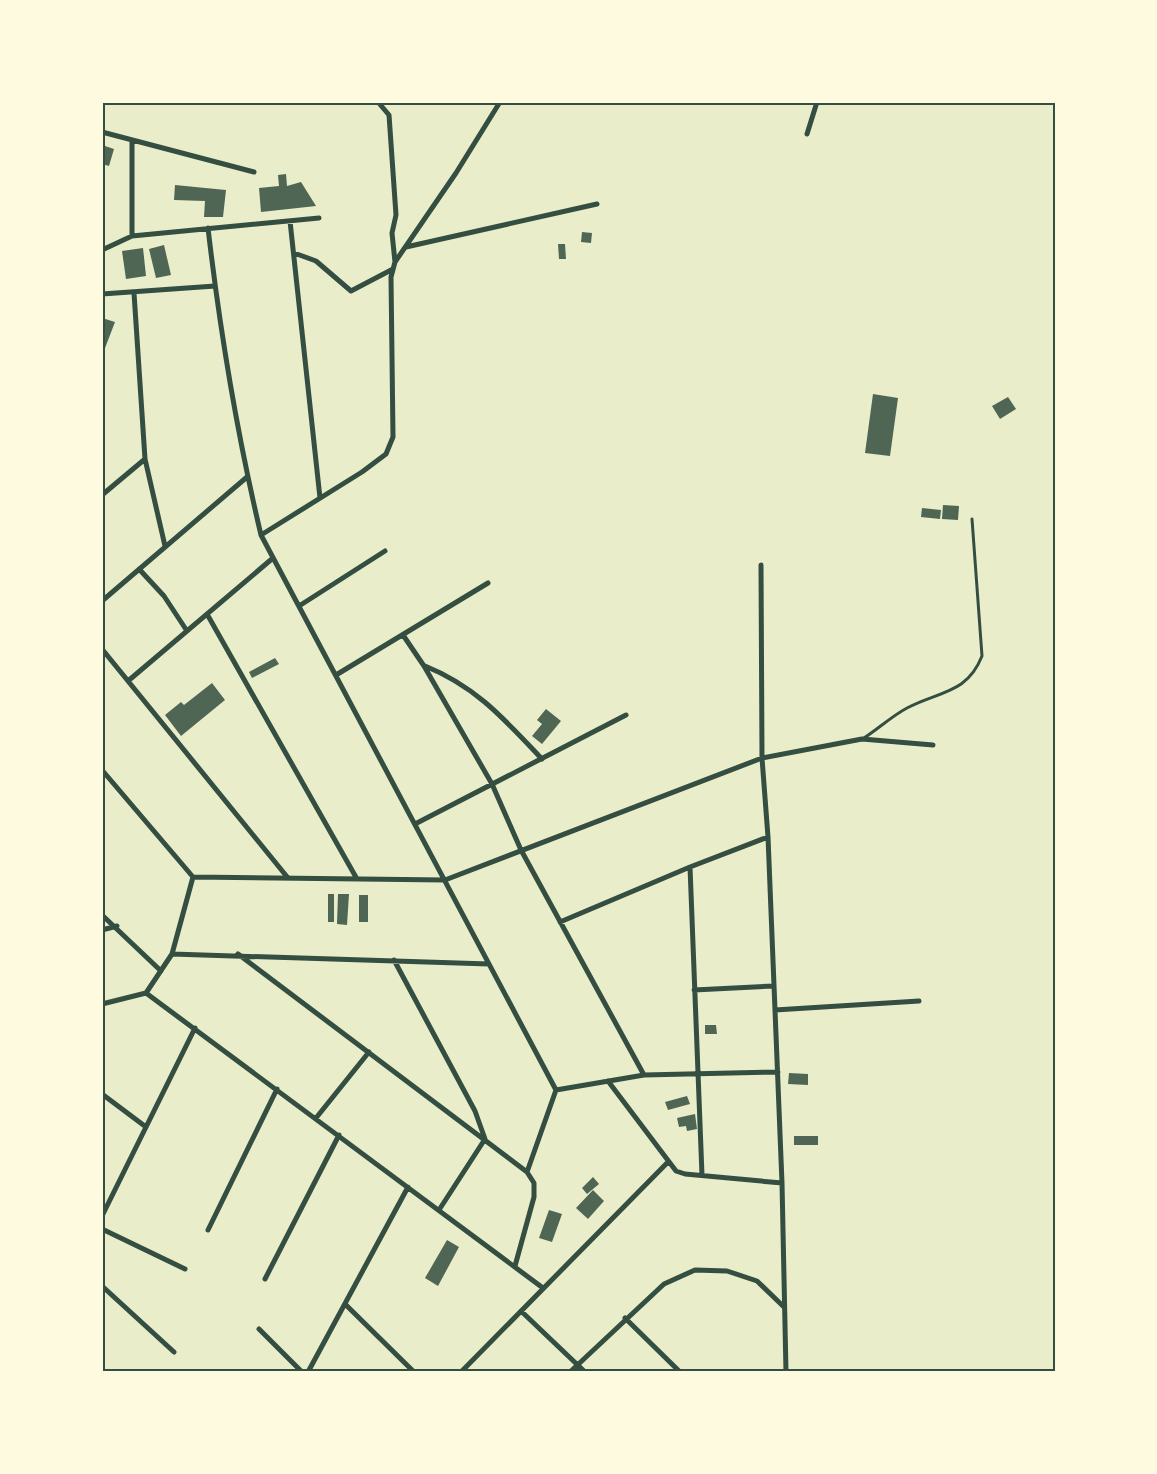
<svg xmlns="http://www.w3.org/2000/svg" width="1157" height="1474" font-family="'IBM Plex Sans',sans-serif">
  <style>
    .building { fill: #4f6655 }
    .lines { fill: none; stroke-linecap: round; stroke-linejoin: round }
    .service { stroke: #344e41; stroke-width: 3 }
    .minor { stroke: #344e41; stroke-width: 5 }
    .neatline { fill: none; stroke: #344e41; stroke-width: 2 }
  </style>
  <rect width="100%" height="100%" fill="#e9edc9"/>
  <!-- building -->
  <path class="building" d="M102,145L114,149L109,166L102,164Z
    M286,174L287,186L301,182L316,206L261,212L259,188L279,186L278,175Z
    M175,185L226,190L223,217H204L205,201L174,200Z
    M582,232L592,233L591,243L581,242Z
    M558,244H565L566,259H559Z
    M164,245L171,275L156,278L149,249Z
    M143,248L146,276L126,279L122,251Z
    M102,318L115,322L102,356Z
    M873,394L898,398L890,456L865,453Z
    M1008,397L1016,409L1000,419L992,406Z
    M943,505L959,506L958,520L942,519Z
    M922,508L941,510L940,519L921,517Z
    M275,658L279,664L252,678L249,672Z
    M212,683L225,700L181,736L165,715L181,702L184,705Z
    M546,709L561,721L542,744L532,736L542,724L537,720Z
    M328,894H334V922H328Z
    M338,894H349L347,925L337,924Z
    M359,895H368V922H359Z
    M705,1025H716L717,1034H705Z
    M789,1073L808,1074V1085L788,1084Z
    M687,1096L690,1104L668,1110L665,1102Z
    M695,1114L697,1129L687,1131L686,1126L679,1127L677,1118Z
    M794,1136H818V1145H794Z
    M593,1177L599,1184L587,1194L582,1188Z
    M593,1190L604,1201L588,1219L576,1208Z
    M549,1210L562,1214L552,1242L539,1238Z
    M447,1240L459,1247L438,1286L425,1278Z"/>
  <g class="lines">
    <!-- service -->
    <path class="service" d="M864,738C878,729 892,716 907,708C939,691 967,694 982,656L972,519"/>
    <!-- minor -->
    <path class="minor" d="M378,102L389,115L396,215L392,233L395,262
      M102,132L254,172
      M807,134L817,102
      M290,221L320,498
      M208,228C220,331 237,434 261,535L556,1090L527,1172
      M132,236V140
      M406,247L597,204
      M102,250L132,236L319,218
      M294,253L316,261L351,291L393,269
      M134,293L145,459L165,546
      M102,294L215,286
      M102,495L145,459
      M261,535L362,472L386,454L393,437L391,277L395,262L456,173L500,102
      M761,565L762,758L768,837L782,1183L786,1372
      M139,569L164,596L187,631
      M102,601L247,477
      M299,606L385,551
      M207,614L357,879
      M403,635L424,666L492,784L521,850L644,1075
      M102,649L288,878
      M425,666C477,687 505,720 542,759
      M336,675L488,583
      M128,681L273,558
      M102,770L193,877L445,880L762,758L862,739L933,745
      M415,824L626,715
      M102,915L161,971
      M560,922L690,867
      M102,930L117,926
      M172,954L489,964
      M238,954L527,1172L534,1183V1197L515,1266
      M394,960L475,1111L485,1139L439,1210
      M694,990L774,986
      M146,993L543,1288
      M102,1004L146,993L172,954L193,877
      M775,1010L919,1001
      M608,1081L676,1171L685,1174L782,1183
      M556,1090L644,1075L778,1072
      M102,1094L146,1127
      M316,1118L369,1052
      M702,1175L690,867L768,837
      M102,1216L195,1028
      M102,1229L185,1269
      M208,1230L277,1089
      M265,1279L339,1135
      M102,1286L174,1352
      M345,1304L414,1372
      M521,1311L585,1372
      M625,1318L680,1372
      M259,1329L302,1372
      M308,1372L408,1187
      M461,1372L668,1162
      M570,1372L664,1284L695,1270L727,1271L757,1281L784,1307"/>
  </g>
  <!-- border -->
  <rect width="1157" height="1474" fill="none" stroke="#fefae0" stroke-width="207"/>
  <rect x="104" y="104" width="950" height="1266" class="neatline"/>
</svg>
